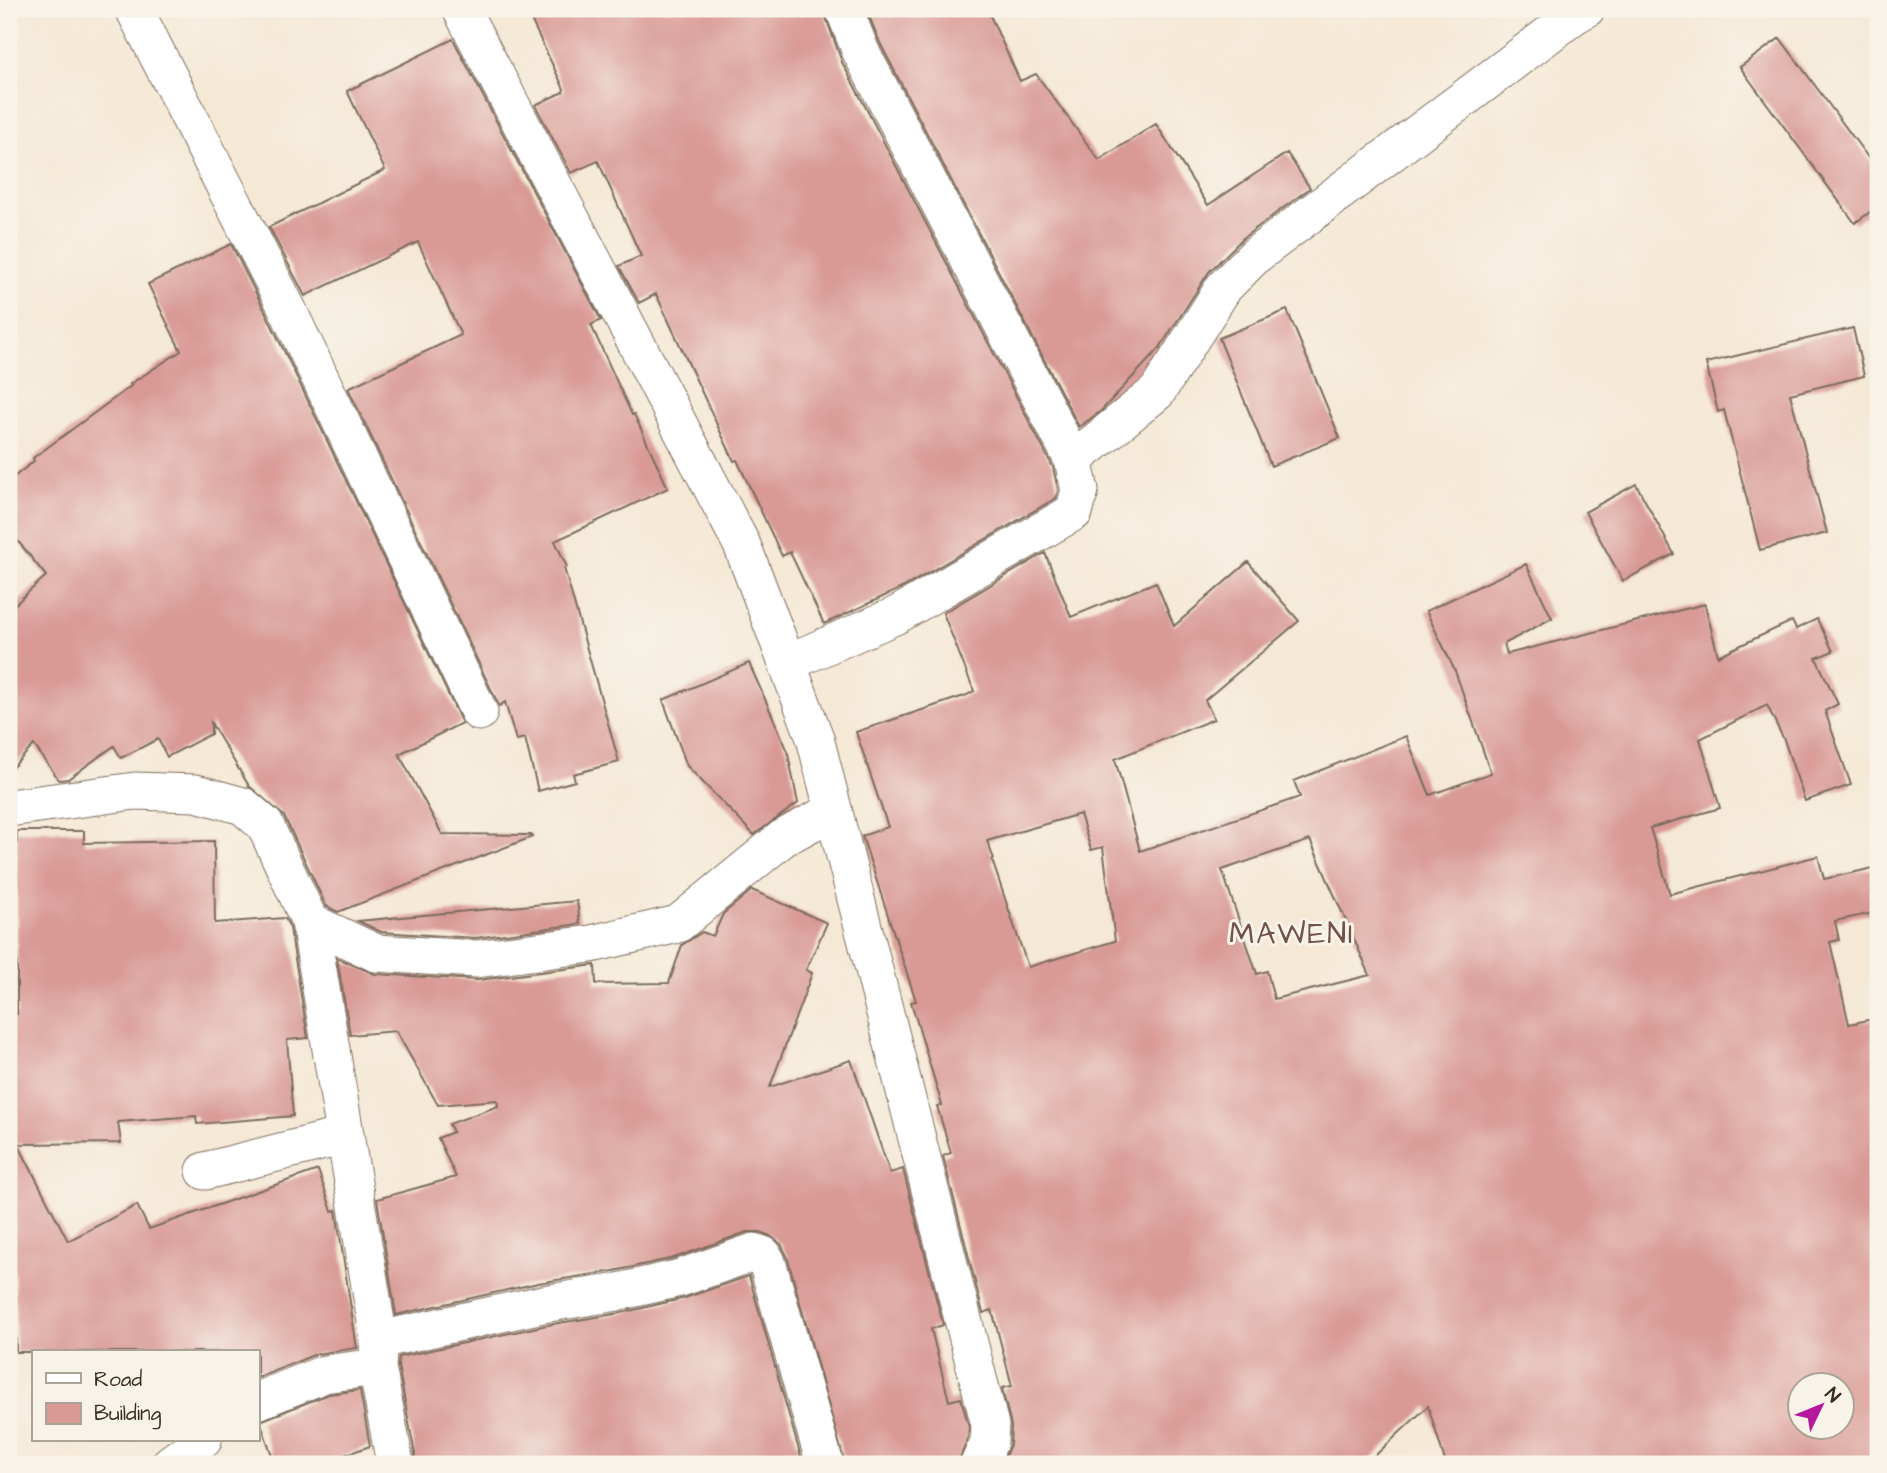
<svg xmlns="http://www.w3.org/2000/svg" width="1887" height="1473" font-family="'Architects Daughter',sans-serif">
  <style>
    .building { fill: #d99a95; fill-rule: evenodd }
    .lines { fill: none; stroke-linecap: round; stroke-linejoin: round }
    .minor-casing { stroke: #7c6c5e; stroke-width: 39 }
    .minor { stroke: #fff; stroke-width: 37 }
    .labels { text-anchor: middle; stroke-width: 6; stroke-linejoin: round; paint-order: stroke }
    .quarter-label { font-size: 30px; letter-spacing: 2px; fill: #725148; stroke: #f7f3e8 }
  </style>
  <rect width="100%" height="100%" fill="#f7f3e8"/>
  <filter id="ink" filterUnits="userSpaceOnUse"><feTurbulence type="fractalNoise" baseFrequency=".0143" numOctaves="2"/><feDisplacementMap in="SourceGraphic" scale="14" xChannelSelector="R" yChannelSelector="G"/><feConvolveMatrix kernelMatrix="1 2 1 2 8 2 1 2 1" color-interpolation-filters="sRGB"/></filter>
  <filter id="wash" filterUnits="userSpaceOnUse"><feTurbulence type="fractalNoise" baseFrequency=".00686" numOctaves="4" result="noise"/><feDisplacementMap in="SourceGraphic" scale="28" xChannelSelector="R" yChannelSelector="G"/><feGaussianBlur stdDeviation="1.57" result="paint"/><feColorMatrix in="noise" values="0 0 0 0 0 0 0 0 0 0 0 0 0 0 0 0 0 1.4 0 .05"/><feComposite in="paint" operator="in"/></filter>
  <g filter="url(#wash)">
    <rect width="100%" height="100%" fill="#f5e8d5"/>
    <g id="blocks">
      <!-- building -->
      <path class="building" d="M526,9H823L842,62L1053,467L1058,490L1056,498L904,587L824,624L790,552L782,556L737,460L734,461L656,294L639,303L619,266L641,256L598,161L571,173L535,105L563,92L564,89Z
        M866,9H987L1020,81L1036,74L1099,160L1156,124L1208,205L1287,153L1310,188L1243,238L1209,272L1159,349L1101,411L1079,427L880,43Z
        M1780,38L1878,171V206L1855,223L1740,67Z
        M453,39L601,320L591,325L632,415L634,414L668,488L555,541L567,567L564,568L619,762L573,774L575,781L538,791L525,738L516,740L505,702L499,706L348,388L461,335L418,242L305,296L269,227L385,170L347,91Z
        M231,244L266,313L462,723L399,754L442,834L532,835V837L338,912L326,906L284,816L249,786L211,723V734L167,757L158,739L121,758L114,746L68,779L59,780L34,745L9,771V610L46,576L9,530V481L34,461L33,458L131,386L130,384L181,351L148,284Z
        M1287,310L1340,438L1271,466L1219,338Z
        M1853,328L1864,376L1790,394L1827,533L1760,550L1724,410L1718,412L1706,363Z
        M1636,484L1674,554L1623,581L1585,512Z
        M1045,553L1071,617L1156,582L1174,626L1248,562L1299,621L1205,700L1214,719L1115,759L1140,851L1300,797L1294,781L1406,736L1430,795L1491,773L1455,671L1426,611L1526,564L1552,618L1504,644L1507,654L1705,604L1718,656L1792,621L1796,629L1817,619L1833,651L1816,658L1838,704L1825,711L1851,785L1805,801L1784,740L1767,705L1700,739L1720,808L1650,828L1670,894L1818,856L1824,879L1878,867V912L1835,921L1839,940L1830,942L1849,1024L1878,1018V1464H1446L1428,1406L1366,1464H1002L1010,1444L1011,1426L1002,1388L1012,1386L992,1310L983,1313L943,1156L951,1153L937,1106L942,1105L911,1002L916,1001L862,836L888,827L856,732L967,695L974,691L943,613ZM1080,814L1091,850L1103,847L1115,941L1028,967L992,860L994,859L987,841ZM1310,840L1370,975L1274,999L1267,971L1257,974L1222,870ZM1800,1385H1842V1427H1800Z
        M749,663L787,749L798,803L754,835L687,766L663,700Z
        M17,831H84V843L214,841L215,923L285,918L290,928L308,1038L287,1040L293,1116L197,1124L196,1116L118,1122L121,1143L18,1144L68,1241L137,1205L149,1229L318,1170L332,1211L336,1210L357,1348L316,1354L257,1378V1352H16L9,1014H17Z
        M752,890L827,923L806,970L812,973L770,1087L851,1060L890,1173L903,1169L943,1325L931,1329L949,1401L961,1398L969,1427L968,1437L958,1464H845L787,1256L781,1244L770,1236L761,1232H747L674,1258L614,1271L538,1283L396,1315L377,1199L456,1177L438,1138L453,1132L449,1124L498,1106L497,1100L438,1105L396,1031L350,1035L337,958L375,974L478,980L595,965L596,984L669,983L682,945L702,932L713,936L723,914Z
        M577,901L580,924L475,938L381,932L358,921Z
        M749,1276L803,1464H414L415,1454L398,1366L399,1357L547,1325L621,1313L685,1298Z
        M360,1390L370,1446L319,1464H275L260,1421L329,1394Z"/>
    </g>
  </g>
  <g filter="url(#ink)">
    <use href="#blocks" fill-opacity="0" stroke="#7c6c5e" stroke-width="2"/>
    <g class="lines">
      <defs>
        <path id="minor" d="M134,9L285,304L479,712
          M461,9L742,545L787,663L815,738L990,1425L989,1442L979,1464
          M1073,460L1157,392L1224,287L1256,255L1575,15L1586,9
          M787,663L897,615L1074,512L1080,490L1073,460L861,52L844,9
          M9,808L135,791L196,793L243,806L265,825L310,922L376,953L476,959L591,944L678,924L783,838L833,811
          M310,922L379,1340L377,1367L394,1458
          M205,1171L344,1136
          M379,1340L543,1304L618,1292L680,1278L754,1252L763,1255L767,1262L825,1464
          M257,1401L324,1374L377,1367
          M170,1464L203,1440"/>
      </defs>
      <!-- minor casing -->
      <use href="#minor" class="minor-casing"/>
      <!-- minor -->
      <use href="#minor" class="minor"/>
    </g>
  </g>
  <g class="labels">
    <!-- quarter labels -->
    <g class="quarter-label">
      <text x="1292" y="943">MAWENI</text>
    </g>
  </g>
  <!-- margin -->
  <rect width="1887" height="1473" fill="none" stroke="#f7f3e8" stroke-width="35"/>
  <!-- legend -->
  <rect x="32" y="1350" width="228" height="91" fill="#f7f3e8" stroke="#aca397" stroke-width="2"/>
  <rect x="46" y="1373" width="35" height="10" fill="#ffffff" stroke="#aca397" stroke-width="2"/>
  <text x="94" y="1386" font-size="21" fill="#3b2a1e">Road</text>
  <rect x="46" y="1403" width="35" height="21" fill="#d99a95" stroke="#aca397" stroke-width="2"/>
  <text x="94" y="1420" font-size="21" fill="#3b2a1e">Building</text>
  <!-- north arrow -->
  <g transform="translate(1821 1406) rotate(47)"><circle r="33" fill="#f7f3e8" stroke="#aca397" stroke-width="2"/>
  <path d="M0-5L12 26L0 18L-12 26Z" fill="#b5179e"/>
  <text y="-10" font-size="19" font-weight="bold" text-anchor="middle" fill="#3b2a1e">N</text>
  </g>
</svg>
